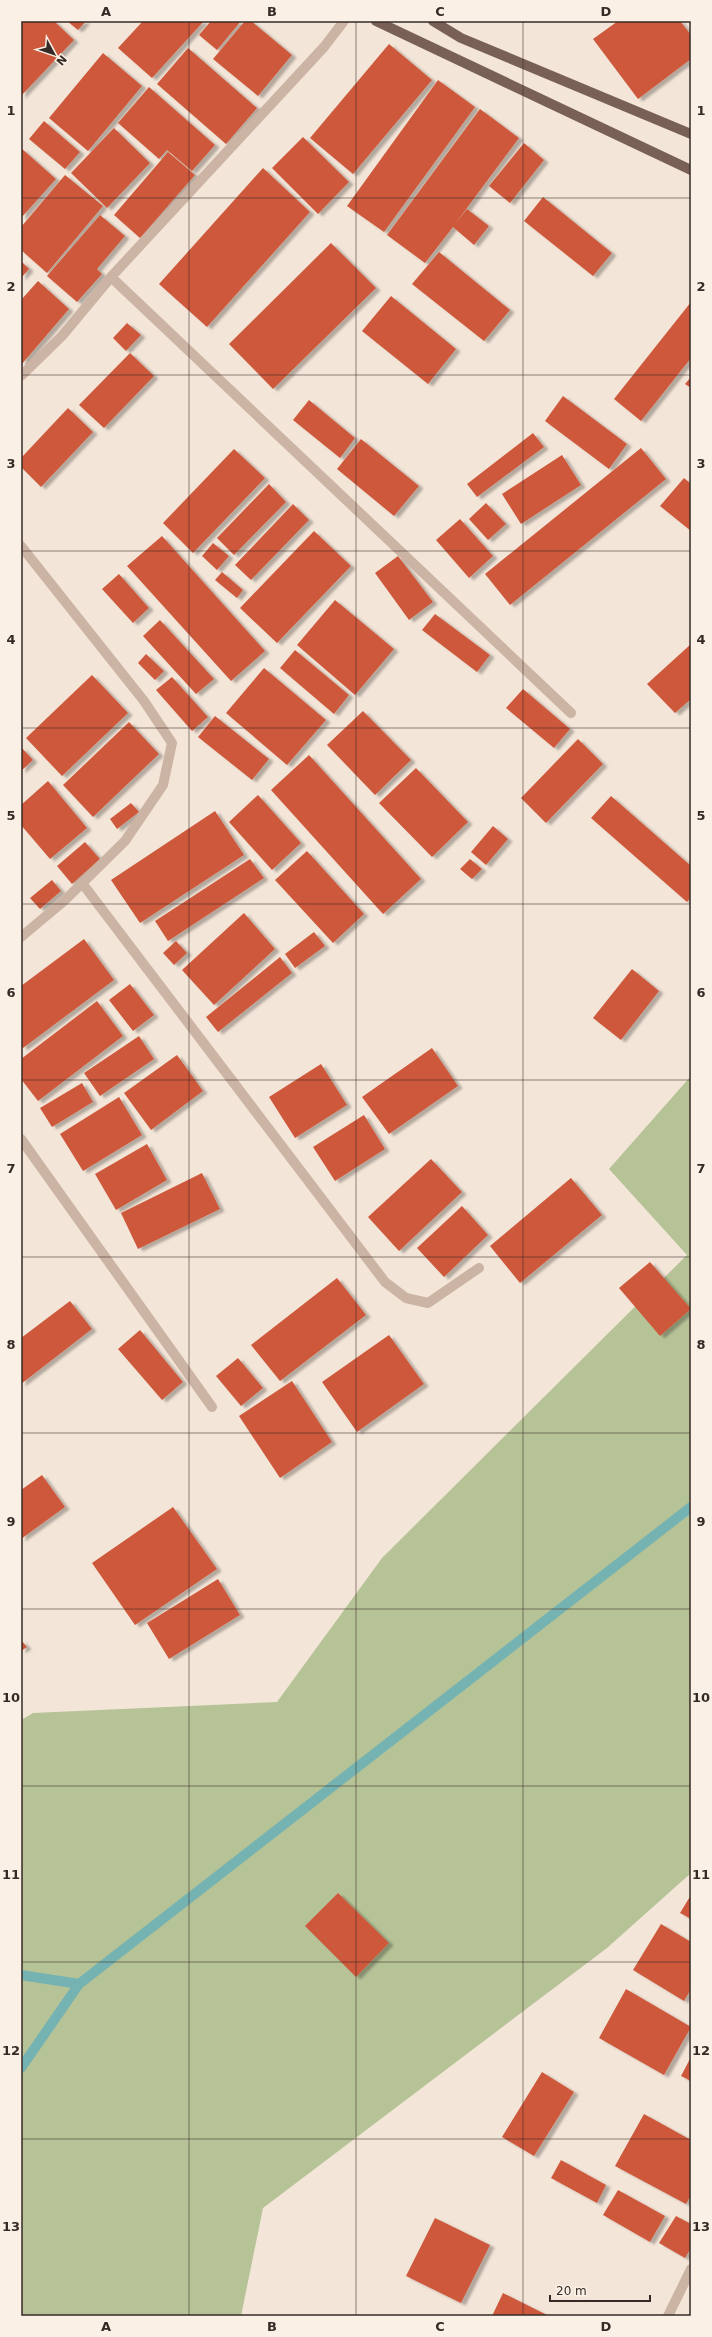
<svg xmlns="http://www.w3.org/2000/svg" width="712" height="2337" font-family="'DejaVu Sans',sans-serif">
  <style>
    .green { fill: #b6c397 }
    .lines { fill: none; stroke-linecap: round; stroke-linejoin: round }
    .stream { stroke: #75b2b2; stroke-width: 10 }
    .building { fill: #ce593b; filter: url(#shadow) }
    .minor { stroke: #ccb4a4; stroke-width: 10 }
    .major { stroke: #796056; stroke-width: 10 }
    .grid { fill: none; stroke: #362a26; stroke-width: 1; stroke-opacity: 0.55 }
    .neatline { fill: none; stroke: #362a26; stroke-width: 1.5 }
    .grid-label { font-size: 13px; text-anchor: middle; font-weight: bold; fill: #362a26 }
  </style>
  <defs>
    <filter id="shadow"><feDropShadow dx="4.5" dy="2.5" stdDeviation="1" flood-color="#0004"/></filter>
  </defs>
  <rect width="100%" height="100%" fill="#f3e5d8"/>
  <!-- green -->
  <path class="green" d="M691,1076V1873L607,1948L263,2208L241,2316H21V1720L33,1713L277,1702L382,1558L687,1255L609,1169Z"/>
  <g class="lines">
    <!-- stream -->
    <path class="stream" d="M21,1975L79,1984
      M21,2068L79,1984L691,1507"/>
  </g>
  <!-- building -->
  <path class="building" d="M21,21H54L74,40L21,96Z
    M67,21H86L78,30Z
    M143,21H204L152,78L118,48Z
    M211,21H241L217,50L199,35Z
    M245,21H251L292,55L258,96L213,59Z
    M618,21H680L691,35V59L638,99L593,39Z
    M389,44L432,80L353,174L310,138Z
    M188,48L257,108L226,144L157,84Z
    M103,53L142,86L88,151L49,118Z
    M438,80L475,107L384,232L347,206Z
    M149,87L215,145L192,171L167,150L159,159L118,123Z
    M480,109L519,138L455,224L467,209L489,226L474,245L453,227L425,263L387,235Z
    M44,121L80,152L65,169L29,139Z
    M114,128L150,163L107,208L71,173Z
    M303,137L349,182L318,214L272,168Z
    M524,143L544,160L510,203L489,186Z
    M21,148L56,179L21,218Z
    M168,152L195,175L140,238L114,215Z
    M263,168L310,212L207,327L159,284Z
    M65,175L103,206L47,273L21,250V227Z
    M543,197L612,253L593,276L524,221Z
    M100,215L125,236L97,269L102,274L77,302L47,276Z
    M331,243L376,288L273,389L229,344Z
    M439,252L510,310L484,341L412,284Z
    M21,261L29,269L21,278Z
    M38,281L69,309L21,365V300Z
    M391,296L456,349L428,384L362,331Z
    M691,302V358L641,421L614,399Z
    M127,323L141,335L126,351L113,338Z
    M130,353L154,376L104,428L79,405Z
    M691,377V388L685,384Z
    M563,396L627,444L609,469L545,421Z
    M309,400L355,438L340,458L293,420Z
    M68,408L93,432L41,487L21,467V458Z
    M533,433L544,447L477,497L467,484Z
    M361,439L419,486L394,516L337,469Z
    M641,448L666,479L510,605L485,574Z
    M234,449L265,478L193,553L163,523Z
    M562,455L581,485L521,524L502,494Z
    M684,478L691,484V531L660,506Z
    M269,484L286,502L234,555L217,538Z
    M486,503L506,524L488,540L469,519Z
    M293,504L309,520L251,580L235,565Z
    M460,519L493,556L469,578L436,540Z
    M314,531L351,566L277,643L240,608Z
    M162,536L265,651L231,681L127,566Z
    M213,543L229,556L217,570L202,556Z
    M398,556L433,602L409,620L375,573Z
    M222,572L243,590L237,598L215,580Z
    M119,574L149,608L133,623L102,589Z
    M335,600L394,649L355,695L297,645Z
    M435,614L490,655L477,672L422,630Z
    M160,620L214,679L196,694L143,636Z
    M691,644V699L675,713L647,684Z
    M295,650L349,695L334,714L280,668Z
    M146,654L164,671L155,680L138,663Z
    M264,668L326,720L287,765L226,713Z
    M92,675L128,713L62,776L26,738Z
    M172,677L208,717L192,731L156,690Z
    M523,689L570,729L554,748L506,708Z
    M363,711L411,760L375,795L327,745Z
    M215,716L269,759L252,780L198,737Z
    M129,722L159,754L93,817L63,785Z
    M578,739L603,764L546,823L521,798Z
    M21,747L33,760L21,771Z
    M309,755L421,879L383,914L271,790Z
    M416,768L468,822L432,857L379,803Z
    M48,781L87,828L50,859L21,825V805Z
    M258,795L301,843L272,870L229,822Z
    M611,796L691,866V897L687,902L591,818Z
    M131,803L139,812L117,829L110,819Z
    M215,811L244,855L140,923L111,880Z
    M493,826L508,839L486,865L471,852Z
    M85,842L100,859L72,884L57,866Z
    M307,851L364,914L333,943L275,880Z
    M250,859L264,878L168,941L155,921Z
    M470,859L482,869L472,879L460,869Z
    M52,880L61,891L40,909L30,898Z
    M244,913L275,949L214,1005L182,970Z
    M314,932L325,946L295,968L285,954Z
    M84,939L114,980L23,1048L21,1045V986Z
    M176,941L187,953L174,965L163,953Z
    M280,957L292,973L218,1032L206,1017Z
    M632,969L659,991L621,1040L593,1018Z
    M130,984L154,1015L133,1031L109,1000Z
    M97,1001L123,1036L38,1101L21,1079V1059Z
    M139,1036L154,1059L100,1096L84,1073Z
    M432,1048L458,1086L389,1134L362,1097Z
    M177,1055L203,1091L151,1130L124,1093Z
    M321,1064L347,1105L295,1138L269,1097Z
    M82,1083L93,1102L52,1127L40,1108Z
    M119,1097L142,1135L83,1171L60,1134Z
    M364,1115L385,1149L335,1181L313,1147Z
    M147,1144L167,1180L116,1210L95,1174Z
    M431,1159L462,1192L399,1251L368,1217Z
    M202,1173L220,1209L138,1249L121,1213Z
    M571,1178L602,1215L520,1283L490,1246Z
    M462,1206L488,1235L444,1277L417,1248Z
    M650,1262L691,1309L660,1336L619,1288Z
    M337,1278L366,1315L280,1381L251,1345Z
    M70,1301L92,1329L21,1384V1338Z
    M140,1330L183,1382L162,1400L118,1349Z
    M389,1335L424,1384L357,1432L322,1382Z
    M238,1358L263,1388L241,1406L216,1376Z
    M292,1381L332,1442L280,1478L239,1416Z
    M42,1475L65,1507L21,1539V1490Z
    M173,1507L217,1569L135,1625L92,1563Z
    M218,1579L240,1615L169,1659L147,1623Z
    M21,1640L27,1647L21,1651Z
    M338,1893L389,1943L356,1977L305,1926Z
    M691,1895V1919L680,1913Z
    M661,1924L691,1942V1989L684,2001L633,1970Z
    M626,1989L691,2027L664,2075L599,2038Z
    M691,2057V2081L681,2076Z
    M542,2072L574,2092L534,2156L502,2137Z
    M644,2114L691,2140V2195L686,2204L615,2166Z
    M561,2160L606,2185L597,2203L551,2178Z
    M618,2190L665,2216L650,2242L603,2215Z
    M676,2216L691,2224V2248L685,2258L659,2243Z
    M435,2218L490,2245L461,2303L406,2276Z
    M503,2293L549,2316H492Z"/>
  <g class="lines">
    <!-- minor -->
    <path class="minor" d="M111,277L571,713
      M21,376L62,336L111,277L324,47L344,21
      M21,546L144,701L172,743L163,785L125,841L64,901L21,937
      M82,883L385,1282L406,1298L428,1303L479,1268
      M21,1139L212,1407
      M668,2316L691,2269"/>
    <!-- major -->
    <path class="major" d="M376,21L691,170
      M433,21L461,38L691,134"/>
  </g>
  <!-- grid -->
  <path class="grid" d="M189,21V2316M356,21V2316M523,21V2316M21,198H691M21,375H691M21,551H691M21,728H691M21,904H691M21,1080H691M21,1257H691M21,1433H691M21,1609H691M21,1786H691M21,1962H691M21,2139H691"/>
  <!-- border -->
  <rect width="712" height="2337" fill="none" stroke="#faf0e5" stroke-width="44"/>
  <!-- north arrow -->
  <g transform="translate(54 54) rotate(130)" stroke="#faf0e5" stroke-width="3" paint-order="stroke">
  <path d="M0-3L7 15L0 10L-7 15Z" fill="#362a26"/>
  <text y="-6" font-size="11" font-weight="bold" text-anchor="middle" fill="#362a26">N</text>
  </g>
  <!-- scale -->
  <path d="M550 2295v6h100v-6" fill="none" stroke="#362a26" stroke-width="2"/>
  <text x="556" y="2295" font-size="12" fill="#362a26" stroke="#faf0e5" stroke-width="3" paint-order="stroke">20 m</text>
  <rect x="22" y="22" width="668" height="2293" class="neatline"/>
  <g class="grid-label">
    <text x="106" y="16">A</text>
    <text x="272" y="16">B</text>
    <text x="440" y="16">C</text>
    <text x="606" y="16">D</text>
    <text x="11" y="115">1</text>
    <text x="701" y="115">1</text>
    <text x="11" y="291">2</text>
    <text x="701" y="291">2</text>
    <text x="11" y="468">3</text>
    <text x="701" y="468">3</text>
    <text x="11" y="644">4</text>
    <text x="701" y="644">4</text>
    <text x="11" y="820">5</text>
    <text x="701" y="820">5</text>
    <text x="11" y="997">6</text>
    <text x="701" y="997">6</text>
    <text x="11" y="1173">7</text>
    <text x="701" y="1173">7</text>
    <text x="11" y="1349">8</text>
    <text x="701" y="1349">8</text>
    <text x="11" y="1526">9</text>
    <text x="701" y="1526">9</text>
    <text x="11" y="1702">10</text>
    <text x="701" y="1702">10</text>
    <text x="11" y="1879">11</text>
    <text x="701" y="1879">11</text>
    <text x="11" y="2055">12</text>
    <text x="701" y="2055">12</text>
    <text x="11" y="2231">13</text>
    <text x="701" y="2231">13</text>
    <text x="106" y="2331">A</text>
    <text x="272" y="2331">B</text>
    <text x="440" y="2331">C</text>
    <text x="606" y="2331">D</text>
  </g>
</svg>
